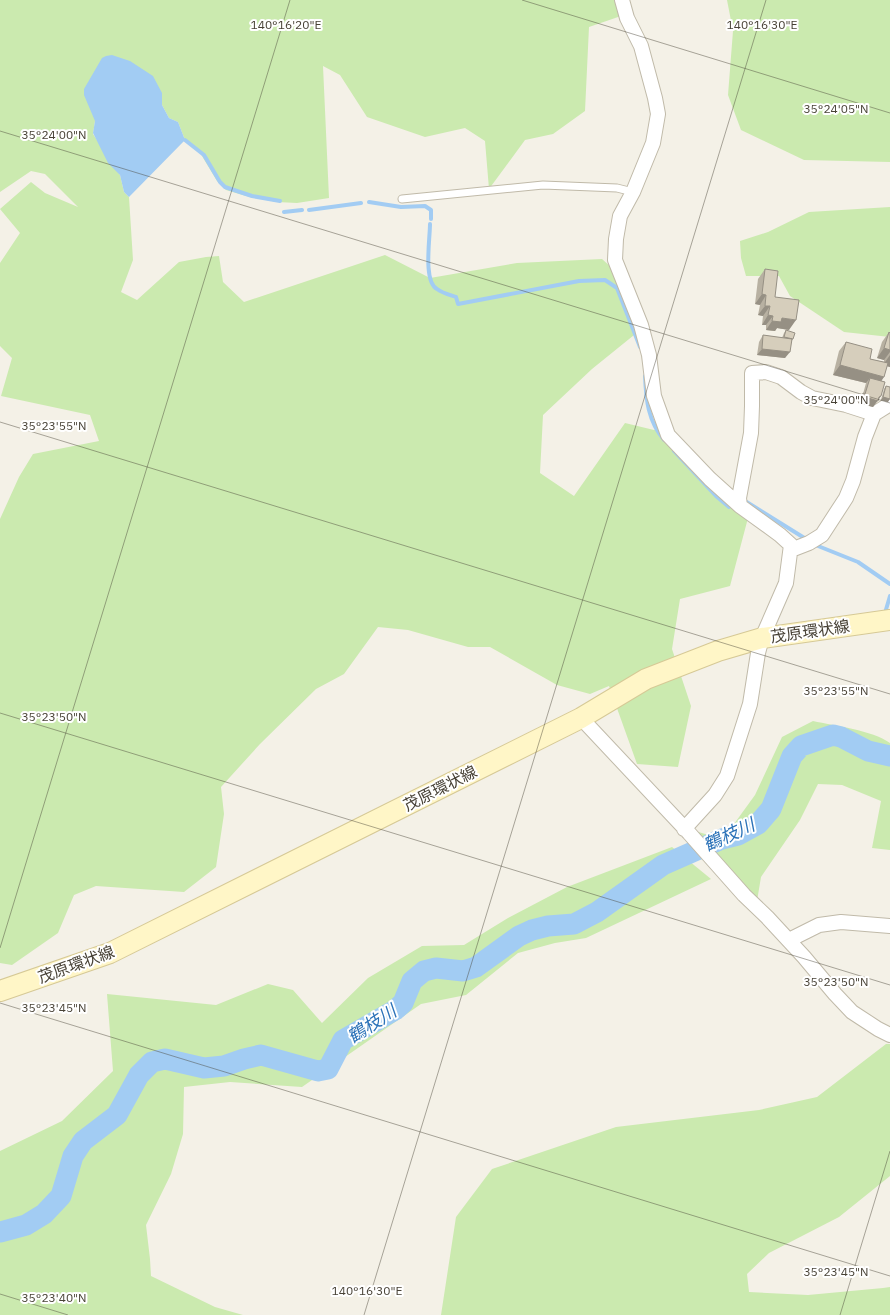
<svg xmlns="http://www.w3.org/2000/svg" width="890" height="1315" font-family="'IBM Plex Sans','Noto Sans JP',sans-serif">
  <style>
    .green { fill: #cbeaaf }
    .water { fill: #a2ccf3 }
    .lines { fill: none; stroke-linecap: round; stroke-linejoin: round }
    .stream { stroke: #a2ccf3; stroke-width: 4 }
    .river { stroke: #a2ccf3; stroke-width: 21 }
    .lane-casing { stroke: #c0baa9; stroke-width: 9 }
    .street-casing { stroke: #c0baa9; stroke-width: 16 }
    .secondary-casing { stroke: #d6c996; stroke-width: 22 }
    .lane { stroke: #fff; stroke-width: 7 }
    .street { stroke: #fff; stroke-width: 14 }
    .secondary { stroke: #fff6c7; stroke-width: 20 }
    .wall { fill: #b8b1a2 }
    .shaded-wall { fill: #969084 }
    .building { fill: #d6cebc; stroke: #969084 }
    .ticks { fill: none; stroke: #484236; stroke-width: 1; stroke-opacity: 0.45 }
    .labels { text-anchor: middle; stroke-width: 4; stroke-linejoin: round; paint-order: stroke }
    .street-label { font-size: 16px; fill: #484236; stroke: #fff }
    .water-label { font-size: 18px; font-style: italic; fill: #2b72b8; stroke: #fff }
    .ticks-label { font-size: 12px; text-anchor: middle; fill: #484236; stroke: #fff; stroke-width: 4; stroke-linejoin: round; paint-order: stroke }
  </style>
  <rect width="100%" height="100%" fill="#f4f1e7"/>
  <!-- green -->
  <path class="green" d="M0,0H618L621,16L589,27L585,111L553,134L525,140L489,189L485,141L465,128L425,137L367,117L340,75L323,66L329,198L297,203L277,202L246,196L226,190L217,181L199,151L185,140L178,122L169,118L162,105V93L95,121L93,134L120,175L124,192L129,197L133,260L121,292L137,300L179,262L206,257L219,256L223,282L244,302L385,255L430,278L517,263L602,259L612,268L639,331L592,369L543,415L540,473L574,496L625,423L654,430L659,427L721,498L748,518L730,586L680,599L672,649L691,706L678,767L637,764L609,686L590,694L557,685L490,647H468L408,630L378,627L344,674L316,689L260,744L221,787L224,814L216,867L184,892L96,886L74,895L58,933L12,965L0,963V519L19,477L33,454L99,441L90,415L1,396L12,358L0,346V263L20,233L0,209L31,182L45,193L78,207L45,174L31,171L0,192Z
    M727,0H890V162L804,160L741,130L728,95L733,31Z
    M890,207V337L844,332L790,296L779,276H746L741,258L740,241L768,232L809,212Z
    M813,721C835,726 872,730 890,743V850L872,848L881,801L842,785L818,784L800,820L761,877L757,901L692,830L715,837L726,835L755,795L782,737Z
    M672,847L711,879L586,938L555,943L518,953L466,995L421,1004L302,1087L230,1082L184,1087L183,1134L171,1174L146,1225L150,1259L151,1276L215,1307L243,1315H0V1151L62,1121L113,1071L107,994L216,1005L268,984L293,990L322,1023L368,978L422,946L464,945L508,918L567,887Z
    M886,1044H890V1176L839,1217L769,1253L747,1274L749,1292L808,1295L883,1288L890,1287V1315H441L456,1217L492,1169L616,1127L759,1110L817,1097Z"/>
  <!-- water -->
  <path class="water" d="M112,55L130,61L153,76L162,93V105L169,118L178,122L185,140L129,197L124,192L120,175L108,163L93,133L95,121L84,95V89L102,58L106,56Z"/>
  <g class="lines">
    <!-- stream -->
    <path class="stream" d="M185,140L204,155L220,182L225,187L252,196L280,201
      M369,202L401,207L425,206L431,210V219
      M309,210L361,203
      M284,212L302,210
      M430,224C430,239 423,281 437,289C442,293 450,295 456,297L458,304L579,281L605,280L617,288L640,347
      M645,376C646,400 648,421 664,440
      M674,451L716,496L729,507
      M745,501L806,539
      M818,546L858,562L890,584
      M885,613L890,596"/>
    <!-- river -->
    <path class="river" d="M0,1232L26,1225L44,1214L61,1196L73,1156L83,1141L117,1115L139,1075L152,1062L165,1059L204,1068L224,1066L244,1059L261,1055L318,1071L328,1069L343,1040L395,1010L403,1003L412,981L424,971L436,968L463,971L476,967L519,936L532,930L548,926L574,924L597,912L663,865L722,839L738,835L758,824L771,809L792,756L801,746L833,735L841,737L868,751L890,756"/>
    <defs>
      <path id="lane" d="M402,199L543,185L617,188L633,192"/>
      <path id="street" d="M622,0L627,18L641,46L655,98L658,114L653,143L633,192L620,216L616,239L615,260L641,325L649,355L654,396L668,435L710,479L740,506L780,535L791,545L786,583L762,638L758,653L750,704L727,776L715,795L684,829
        M740,506L739,498L751,433L752,406V373L766,372L781,377L801,392L812,398L846,405L874,414L890,404
        M791,550L809,543L822,535L846,498L853,481L865,437L874,414
        M581,718L689,833L744,895L767,917L804,957L835,994L852,1012L878,1029L890,1035
        M789,940L819,925L841,922L890,926"/>
      <path id="secondary" d="M0,991L110,953L581,718L646,679L718,651L762,638L890,620"/>
    </defs>
    <!-- lane casing -->
    <use href="#lane" class="lane-casing"/>
    <!-- street casing -->
    <use href="#street" class="street-casing"/>
    <!-- secondary casing -->
    <use href="#secondary" class="secondary-casing"/>
    <!-- lane -->
    <use href="#lane" class="lane"/>
    <!-- street -->
    <use href="#street" class="street"/>
    <!-- secondary -->
    <use href="#secondary" class="secondary"/>
  </g>
  <!-- wall -->
  <path class="wall" d="M765,269L775,297L789,330L777,328L775,331L766,330V325H762L763,316L758,315L760,305L755,304L758,279Z
    M786,330L793,339L791,342L785,358L757,355L759,342L763,335L782,338L784,333Z
    M889,332L890,333V367L887,366L881,381V396L873,407L858,403L859,400L863,394L866,383L833,375L839,351L846,342L870,359L884,362V360L877,358L882,342Z
    M886,386L888,402L881,400L884,389Z"/>
  <!-- shaded-wall -->
  <path class="shaded-wall" d="M762,294L766,295L760,305L755,304Z
    M765,306H770L763,316L758,315Z
    M768,315L773,316L766,325H762Z
    M782,318L796,320L789,330L777,328L775,331L766,330L772,321Z
    M884,348L890,350V352L884,360L877,358Z
    M762,349L790,352L785,358L757,355Z
    M890,355V367L883,365Z
    M840,365L884,377L878,386L870,378L866,383L833,375Z
    M862,396L879,397L881,396L873,407L858,403Z
    M883,397L890,399L888,402L881,400Z"/>
  <!-- building -->
  <path class="building" d="M765,269L778,271L775,297L799,300L796,320L782,318L781,322L772,321L773,316L768,315L770,306H765L766,295L762,294Z
    M786,330L795,333L793,339L784,337Z
    M889,332L890,333V350L884,348Z
    M763,335L792,339L790,352L762,349Z
    M846,342L872,349L870,359L888,363L884,377L840,365Z
    M870,378L885,382L881,396L879,397L878,401L862,396L863,393L865,394Z
    M886,386L890,387V399L883,397Z"/>
  <!-- ticks -->
  <path class="ticks" d="M522,0L890,113M0,131L890,403M0,422L890,694M0,713L890,985M0,948L290,0M0,1003L890,1276M0,1294L68,1315M364,1315L766,0M840,1315L890,1151"/>
  <g class="labels">
    <!-- street labels -->
    <g class="street-label">
      <text transform="translate(810 631) rotate(-8)" y="6">茂原環状線</text>
      <text transform="translate(440 788) rotate(-27)" y="6">茂原環状線</text>
      <text transform="translate(76 964) rotate(-20)" y="6">茂原環状線</text>
    </g>
    <!-- water labels -->
    <g class="water-label">
      <text transform="translate(729 835) rotate(-25)" y="6">鶴枝川</text>
      <text transform="translate(372 1024) rotate(-33)" y="6">鶴枝川</text>
    </g>
  </g>
  <g class="ticks-label">
    <text x="286" y="29">140°16'20"E</text>
    <text x="762" y="29">140°16'30"E</text>
    <text x="836" y="113">35°24'05"N</text>
    <text x="54" y="139">35°24'00"N</text>
    <text x="836" y="404">35°24'00"N</text>
    <text x="54" y="430">35°23'55"N</text>
    <text x="836" y="695">35°23'55"N</text>
    <text x="54" y="721">35°23'50"N</text>
    <text x="836" y="986">35°23'50"N</text>
    <text x="54" y="1012">35°23'45"N</text>
    <text x="836" y="1276">35°23'45"N</text>
    <text x="367" y="1295">140°16'30"E</text>
    <text x="54" y="1302">35°23'40"N</text>
  </g>
</svg>
